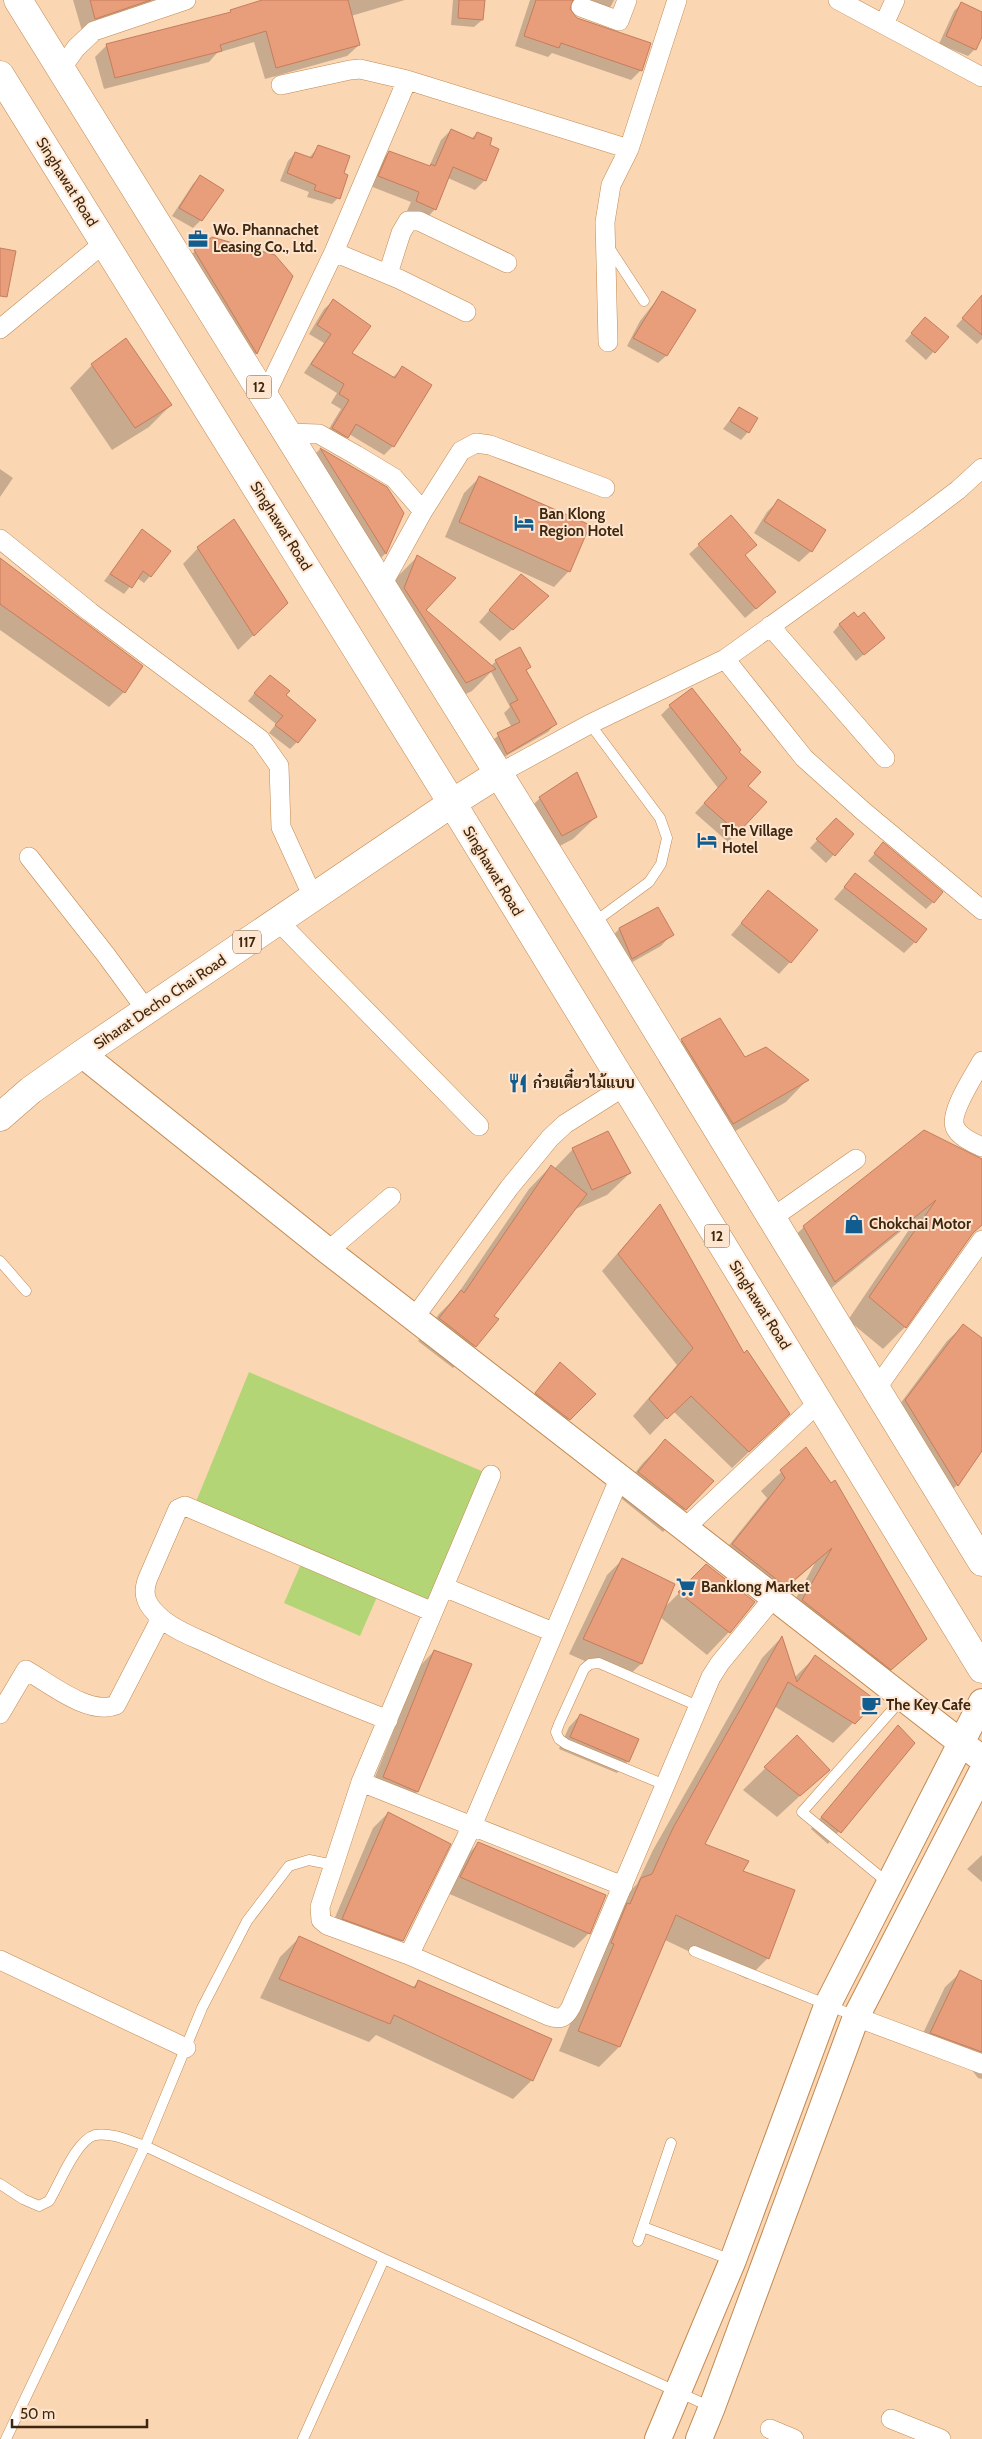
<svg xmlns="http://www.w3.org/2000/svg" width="982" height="2439" font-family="Cabin,Sarabun,sans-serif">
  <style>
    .green { fill: #b3d576 }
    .shadow { fill: #0003 }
    .building { fill: #e89d7b; stroke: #c57d5c }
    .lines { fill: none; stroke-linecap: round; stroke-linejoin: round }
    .lane-casing { stroke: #c28950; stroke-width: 11 }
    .street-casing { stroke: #c28950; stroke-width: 20 }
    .secondary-casing { stroke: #c28950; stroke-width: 28 }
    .primary-casing { stroke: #c28950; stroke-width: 29 }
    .lane { stroke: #fff; stroke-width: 10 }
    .street { stroke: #fff; stroke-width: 19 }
    .secondary { stroke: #fff; stroke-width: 26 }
    .primary { stroke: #fff; stroke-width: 28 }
    .labels { text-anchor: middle; stroke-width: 4; stroke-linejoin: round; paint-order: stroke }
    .shield { fill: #fee5cf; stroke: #786048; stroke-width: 1 }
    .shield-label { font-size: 14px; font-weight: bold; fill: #3e270e }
    .street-label { font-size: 15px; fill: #3e270e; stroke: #fee5cf }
    .poi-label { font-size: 15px; font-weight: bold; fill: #3e270e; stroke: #fee5cf; text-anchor: start }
  </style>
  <rect width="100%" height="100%" fill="#fad6b3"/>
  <!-- green -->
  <path class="green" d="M249,1372L491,1475L433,1612L380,1590L360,1636L284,1603L304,1557L193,1509Z"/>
  <!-- shadow -->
  <path class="shadow" d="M73,0H191L82,31Z
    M266,0H405L351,16L359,45L347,56L265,79L254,42L217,53L209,62L104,89L95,57L107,45L228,14Z
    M453,0H484L482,20L474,27L451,25Z
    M530,0H614L611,6L601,16L570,6L568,9L576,19L641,70L631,80L552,53L548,57L515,46Z
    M961,4L982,13V33L975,49L968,56L939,44L954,11Z
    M451,130L471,139L477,133L485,180L475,190L448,178L435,209L426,219L407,211L411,202L370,186L380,162L389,152L429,167L441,140Z
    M318,147L342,174L339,197L332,204L307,197L309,192L280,181L288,161L295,153L309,158Z
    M201,176V220L193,228L172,216L193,184Z
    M195,251L292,276L256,354L234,375L172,273Z
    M663,292L694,310L666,356L658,363L627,346L640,321Z
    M982,297V339L977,344L956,326Z
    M333,301L350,353L392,378L402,368L393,446L384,455L349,434L339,446L324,437L341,409L331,403L337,393L304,373L324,343L309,334L324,309Z
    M918,326L947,337L926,360L905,341Z
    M92,365L171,405L149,427L112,450L70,388Z
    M739,408L748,432L741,440L723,429Z
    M320,449L386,488L403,513L385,554L363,575L299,471Z
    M0,469L13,478L0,497Z
    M479,478L569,571L554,587L445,537L464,493Z
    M778,501L811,551L799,562L754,533L767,512Z
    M142,531L150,576L144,583L137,578L124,594L104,581Z
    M699,545L744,556L765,601L745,618L689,554Z
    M198,548L271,618L238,650L183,564Z
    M417,557L424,610L491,666L496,661L529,667L526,671L555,724L548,732L499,760L490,742L511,726L504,713L510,707L491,672L472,691L443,705L383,611L395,579Z
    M0,560L124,692L109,707L0,630Z
    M510,587L536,607L500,641L479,622Z
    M858,619L883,638L856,661L833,632L840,624Z
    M262,684L284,696L297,742L290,749L269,733L276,724L248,701Z
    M670,706L737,753L747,786L765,802L728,842L695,813L718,788L661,715Z
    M540,798L596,817L573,839L539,857L518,820Z
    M829,827L853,834L826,863L810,848Z
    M876,852L933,902L926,909L868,861Z
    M855,875L915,942L904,953L834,899Z
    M768,891L790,962L779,974L731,935Z
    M657,909L672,934L661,946L620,969L608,941L619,929Z
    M720,1019L744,1059L807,1080L786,1102L711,1145L659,1062L682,1040Z
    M573,1149L630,1173L607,1195L573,1210L492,1316L475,1346L453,1368L418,1341L439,1314L455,1298L529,1189L551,1166L554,1169Z
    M982,1160V1223L967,1240L905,1327L883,1349L848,1320L917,1218L813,1303L781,1249L804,1227Z
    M659,1206L744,1354L771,1431L732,1468L673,1411L650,1435L633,1416L677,1365L602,1271Z
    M963,1326L982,1339V1449L957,1485L942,1500L891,1416L947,1341Z
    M560,1364L583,1406L557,1430L525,1405Z
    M665,1441L685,1509L663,1532L617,1495L643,1463Z
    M806,1449L925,1639L871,1688L784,1620L815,1563L766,1606L714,1564L767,1498L761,1491Z
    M622,1560L664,1608L706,1566L754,1602L729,1632L707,1655L660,1617L641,1664L625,1679L569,1654L607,1575Z
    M781,1638L794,1678L815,1657L875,1701L833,1743L774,1706L703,1845L741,1872L768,1958L747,1979L665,1940L619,2047L599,2067L559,2051L621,1900L637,1884L653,1850L762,1658Z
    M434,1651L470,1665L417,1792L402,1807L369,1792L419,1667Z
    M580,1715L628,1761L617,1773L559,1749L569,1727Z
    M898,1727L914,1743L828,1844L811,1829Z
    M797,1737L828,1770L777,1817L743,1790Z
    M388,1813L402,1940L387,1956L328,1934L373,1828Z
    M478,1844L589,1933L574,1948L445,1892L463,1859Z
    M982,1855V1882L967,1869Z
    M299,1938L412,1988L418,1982L532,2080L513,2099L376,2035L369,2042L260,1998L280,1957Z
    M961,1972L982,1982V2079L978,2078L971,2069L916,2048L945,1987Z"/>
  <!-- building -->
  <path class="building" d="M90,0H151L95,19Z
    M262,0H348L360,45L276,68L266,31L220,45L222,51L115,78L106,44L231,12L230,10Z
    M459,0H485L483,20L458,18Z
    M536,0H573L570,9L577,18L651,43L642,71L561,43L559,48L524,36Z
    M961,2L982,12V37L976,50L946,36Z
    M451,129L474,139L477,132L492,138L490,145L499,149L486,181L453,167L436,210L416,201L419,192L378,176L389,151L430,166L431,164L435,166Z
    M318,145L350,156L344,173L348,175L340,199L314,190L316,185L287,173L295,152L312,158Z
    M200,175L224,190L202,221L179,208Z
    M212,237L275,255L293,276L257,354L194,250Z
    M0,248L16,251L7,297L0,296Z
    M662,291L696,310L667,356L633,338Z
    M982,295V335L962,318Z
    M333,299L371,326L352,353L395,378L402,366L432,385L394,447L356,424L348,438L332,428L349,400L339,394L344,384L311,364L331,334L317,325Z
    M925,317L949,337L935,353L911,333Z
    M126,338L172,405L135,428L91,364Z
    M739,407L758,418L749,433L730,421Z
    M320,448L387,487L404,513L386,554Z
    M479,476L590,525L570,572L459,522Z
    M778,499L826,530L812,552L764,521Z
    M731,515L757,545L745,555L776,592L756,609L698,544Z
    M234,519L288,603L254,636L197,547Z
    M142,529L171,551L151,577L143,571L132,588L110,574Z
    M417,555L456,578L426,610L496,669L466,683L404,588Z
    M0,558L143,666L125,693L0,604Z
    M521,574L549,596L513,630L489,610Z
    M854,612L858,617L864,612L885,638L864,655L839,624Z
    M520,647L531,667L526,670L557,724L507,754L497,733L520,722L510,704L518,700L495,660Z
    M270,675L290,691L286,695L316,720L298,743L275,725L283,716L254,693Z
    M692,688L741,750L739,752L761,772L748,786L767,802L738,833L704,803L727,778L669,705Z
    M577,772L597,817L562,836L539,797Z
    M836,818L854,834L835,856L816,839Z
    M883,842L943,892L934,903L874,853Z
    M855,873L927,929L916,943L844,887Z
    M768,890L818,930L791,963L741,923Z
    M658,907L674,935L632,959L619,928Z
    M720,1018L745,1057L766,1047L809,1080L733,1124L681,1039Z
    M924,1130L982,1159V1225L973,1233L906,1328L869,1297L936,1200L835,1282L803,1226Z
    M608,1131L631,1173L592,1190L572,1148Z
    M551,1165L587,1194L494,1316L499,1319L476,1347L439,1318L461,1290L464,1293Z
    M660,1204L744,1353L747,1350L790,1414L749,1452L691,1396L667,1419L649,1399L693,1348L618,1254Z
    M963,1324L982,1338V1451L958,1486L905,1400Z
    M560,1362L596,1394L570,1420L535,1393Z
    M665,1439L714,1481L686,1510L638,1472Z
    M806,1447L831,1483L835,1480L927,1639L891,1670L802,1600L832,1548L786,1587L732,1544L785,1478L780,1470Z
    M622,1558L675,1584L642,1664L583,1639Z
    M706,1564L755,1602L730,1633L678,1592Z
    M782,1636L797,1682L815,1655L877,1701L855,1724L788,1682L705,1844L749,1861L743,1871L795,1890L769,1959L676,1915L620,2047L578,2031L614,1944L611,1943L627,1903L630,1904L641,1878L652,1874L673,1828Z
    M434,1650L472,1664L418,1792L383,1777Z
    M580,1714L639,1739L629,1762L570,1737Z
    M898,1725L915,1743L841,1833L821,1817Z
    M797,1735L830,1770L800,1796L764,1767Z
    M388,1812L451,1844L403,1941L342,1919Z
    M478,1842L606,1895L590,1934L460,1877Z
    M299,1936L415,1988L418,1980L552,2039L533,2081L394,2015L390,2024L279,1979Z
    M960,1970L982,1981V2052L930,2033Z"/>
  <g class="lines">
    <defs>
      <path id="lane" d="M608,246L644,301
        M590,724L660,818L667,838L661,864L649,882L593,923
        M0,1261L26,1291
        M665,1785L566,1744L559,1739L556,1732L559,1724L584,1669L590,1664L599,1663L698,1706
        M888,1883L802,1812L902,1699
        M694,1951L855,2016
        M0,2184L23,2199L39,2206L49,2201C59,2185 76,2140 95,2135C111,2132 130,2141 145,2146L384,2259L711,2407
        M643,2227L732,2260
        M638,2241L671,2143
        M6,2439L145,2146L202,2008L247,1921L289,1866L309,1860L334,1865
        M303,2439L384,2259"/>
      <path id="street" d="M838,0L982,77
        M581,7L619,21L627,0
        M884,24L895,0
        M61,69L76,48L94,31L186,0
        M281,85L350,70L360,69L407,80
        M334,252L399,279L466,312
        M388,274L401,233L408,221H419L507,263
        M0,329L104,243
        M608,342L605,222L611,185L629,149
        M265,396L334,252L407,80L629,149L677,0
        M287,433L319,434L356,455L394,478L423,511
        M0,539L90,612L260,739L279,766L281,827L313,897
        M382,585L423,511L461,451L476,443L490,445L605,488
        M770,626L885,758
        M725,659L804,758L863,811L982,910
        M498,774L590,724L725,659L917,521L958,490L982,468
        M29,857L106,955L147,1011
        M278,921L479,1126
        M982,1061C974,1076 947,1115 956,1129C961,1138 974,1143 982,1147
        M772,1218L856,1159
        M328,1251L391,1197
        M414,1318L509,1188L550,1138L565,1124L625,1086
        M876,1389L982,1240
        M491,1475L361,1782L320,1907L321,1920L327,1925L409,1955L549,2016C560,2020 565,2018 571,2007L711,1677L720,1663L774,1597
        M620,1477L472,1826L623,1886
        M685,1528L819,1402
        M444,1587L553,1632
        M0,1714L26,1670C49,1683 89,1716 116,1705L161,1618
        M388,1720C330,1697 271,1674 215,1647C197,1638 175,1631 161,1618C147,1606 141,1595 148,1578L178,1509L185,1506L433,1612
        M361,1782L472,1826L409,1955
        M0,1960L186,2048
        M856,2017L982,2064
        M891,2419L941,2439
        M770,2429L794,2439"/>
      <path id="secondary" d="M82,1054L328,1251L982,1759
        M658,2439L733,2260L827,2006L982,1702
        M699,2439L712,2407L856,2017L982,1772"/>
      <path id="primary" d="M18,0L592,924L982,1562
        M0,75L452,803L982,1669
        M0,1117L31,1090L82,1054L452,803L498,774"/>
    </defs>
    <!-- lane casing -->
    <use href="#lane" class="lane-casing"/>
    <!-- street casing -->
    <use href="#street" class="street-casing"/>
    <!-- secondary casing -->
    <use href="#secondary" class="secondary-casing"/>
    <!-- primary casing -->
    <use href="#primary" class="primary-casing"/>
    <!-- lane -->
    <use href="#lane" class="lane"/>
    <!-- street -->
    <use href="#street" class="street"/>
    <!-- secondary -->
    <use href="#secondary" class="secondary"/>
    <!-- primary -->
    <use href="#primary" class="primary"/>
  </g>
  <!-- icons -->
  <defs>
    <symbol id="office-bare" viewBox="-9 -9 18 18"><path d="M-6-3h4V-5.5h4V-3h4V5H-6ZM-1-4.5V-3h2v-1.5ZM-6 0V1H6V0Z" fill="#125d90" stroke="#fee5cf" stroke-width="2.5" paint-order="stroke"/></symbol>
    <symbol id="hotel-bare" viewBox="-9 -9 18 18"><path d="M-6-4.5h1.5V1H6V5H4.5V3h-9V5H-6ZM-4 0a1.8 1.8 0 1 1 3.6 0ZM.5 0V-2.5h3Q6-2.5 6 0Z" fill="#125d90" stroke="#fee5cf" stroke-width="2.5" paint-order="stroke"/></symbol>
    <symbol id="restaurant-bare" viewBox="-9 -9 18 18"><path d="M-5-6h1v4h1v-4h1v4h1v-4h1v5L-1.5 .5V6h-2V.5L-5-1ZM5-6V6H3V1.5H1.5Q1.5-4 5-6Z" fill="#125d90" stroke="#fee5cf" stroke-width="2.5" paint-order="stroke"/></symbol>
    <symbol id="shop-bare" viewBox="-9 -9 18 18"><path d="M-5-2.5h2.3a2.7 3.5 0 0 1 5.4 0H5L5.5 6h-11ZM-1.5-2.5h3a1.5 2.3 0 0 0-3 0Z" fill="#125d90" stroke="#fee5cf" stroke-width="2.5" paint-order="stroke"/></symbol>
    <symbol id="supermarket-bare" viewBox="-9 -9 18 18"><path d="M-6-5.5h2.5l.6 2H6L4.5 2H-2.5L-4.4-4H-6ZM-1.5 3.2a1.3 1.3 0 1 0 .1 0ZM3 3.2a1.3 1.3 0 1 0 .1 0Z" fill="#125d90" stroke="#fee5cf" stroke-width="2.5" paint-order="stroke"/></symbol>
    <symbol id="cafe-bare" viewBox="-9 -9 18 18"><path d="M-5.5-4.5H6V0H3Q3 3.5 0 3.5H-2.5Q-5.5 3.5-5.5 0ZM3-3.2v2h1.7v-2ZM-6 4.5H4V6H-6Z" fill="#125d90" stroke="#fee5cf" stroke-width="2.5" paint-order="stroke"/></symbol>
  </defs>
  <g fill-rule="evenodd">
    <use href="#office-bare" x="184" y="225" width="28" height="28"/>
    <use href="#hotel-bare" x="510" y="509" width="28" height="28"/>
    <use href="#hotel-bare" x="693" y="826" width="28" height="28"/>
    <use href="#restaurant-bare" x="504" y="1069" width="28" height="28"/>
    <use href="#shop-bare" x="840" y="1210" width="28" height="28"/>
    <use href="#supermarket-bare" x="672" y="1573" width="28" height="28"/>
    <use href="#cafe-bare" x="857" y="1691" width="28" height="28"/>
  </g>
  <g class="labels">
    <!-- shield labels -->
    <g class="shield">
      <rect x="246.5" y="375.5" width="25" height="23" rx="4"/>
      <rect x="233" y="930.5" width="28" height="23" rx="4"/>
      <rect x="704.5" y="1224.5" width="25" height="23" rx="4"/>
    </g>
    <g class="shield-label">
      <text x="259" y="392">12</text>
      <text x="247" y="947">117</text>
      <text x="717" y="1241">12</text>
    </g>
    <!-- street labels -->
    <g class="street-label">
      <text transform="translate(67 182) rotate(58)" y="5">Singhawat Road</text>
      <text transform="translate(281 526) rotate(58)" y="5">Singhawat Road</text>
      <text transform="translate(493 871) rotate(59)" y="5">Singhawat Road</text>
      <text transform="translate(160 1002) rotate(-34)" y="5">Siharat Decho Chai Road</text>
      <text transform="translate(760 1305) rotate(58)" y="5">Singhawat Road</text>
    </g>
    <!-- poi labels -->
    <g class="poi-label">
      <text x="213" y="235">Wo. Phannachet<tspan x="213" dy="17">Leasing Co., Ltd.</tspan></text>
      <text x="539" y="519">Ban Klong<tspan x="539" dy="17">Region Hotel</tspan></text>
      <text x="722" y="836">The Village<tspan x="722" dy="17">Hotel</tspan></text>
      <text x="533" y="1088">ก๋วยเตี๋ยวไม้แบบ</text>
      <text x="869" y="1229">Chokchai Motor</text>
      <text x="701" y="1592">Banklong Market</text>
      <text x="886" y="1710">The Key Cafe</text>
    </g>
  </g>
  <!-- scale -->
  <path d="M12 2419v8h135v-8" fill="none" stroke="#3e270e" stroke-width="2.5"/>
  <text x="20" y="2419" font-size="15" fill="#3e270e" stroke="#fee5cf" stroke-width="4" paint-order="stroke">50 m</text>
</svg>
